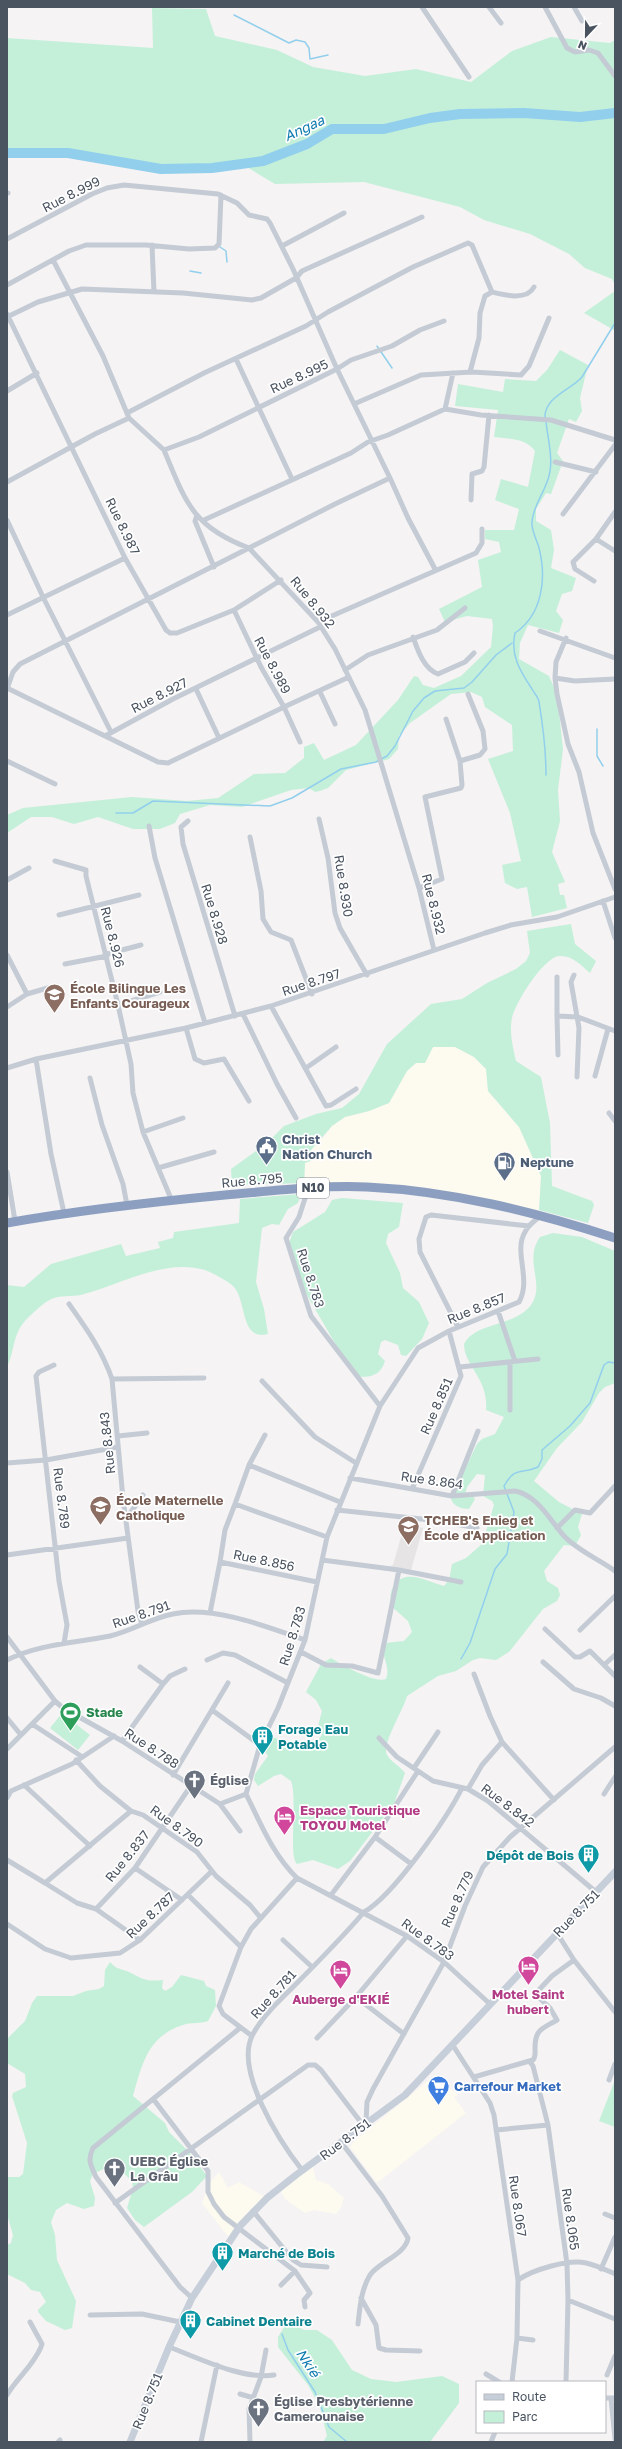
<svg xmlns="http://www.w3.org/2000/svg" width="622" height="2449" font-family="'Golos Text',sans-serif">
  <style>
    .commercial { fill: #fdfaef }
    .education { fill: #e6e4e5 }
    .green { fill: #c4f0da }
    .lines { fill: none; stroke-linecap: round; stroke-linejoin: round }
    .stream { stroke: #92cfec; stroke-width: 1.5 }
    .river { stroke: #92cfec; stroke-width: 10 }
    .street { stroke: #c4cbd4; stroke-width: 5 }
    .secondary { stroke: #c6ceda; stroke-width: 7 }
    .highway { stroke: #8c9fc0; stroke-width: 9 }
    .labels { text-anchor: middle; stroke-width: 3.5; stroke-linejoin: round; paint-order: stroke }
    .shield { fill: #fff; stroke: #808790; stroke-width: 1 }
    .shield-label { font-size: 12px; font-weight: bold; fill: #4a5360 }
    .street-label { font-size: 13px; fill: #4a5360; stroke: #fff }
    .education-label { font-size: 13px; font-weight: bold; fill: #785e54; stroke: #fff; text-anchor: start }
    .service-label { font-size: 13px; font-weight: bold; fill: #4e5e75; stroke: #fff; text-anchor: start }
    .leisure-label { font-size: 13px; font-weight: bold; fill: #27864d; stroke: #fff; text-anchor: start }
    .culture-label { font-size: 13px; font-weight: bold; fill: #0d838f; stroke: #fff; text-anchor: start }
    .worship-label { font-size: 13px; font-weight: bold; fill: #5b616d; stroke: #fff; text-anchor: start }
    .hotel-label { font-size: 13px; font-weight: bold; fill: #b23c85; stroke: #fff }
    .shop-label { font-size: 13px; font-weight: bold; fill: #366cbe; stroke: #fff; text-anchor: start }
    .water-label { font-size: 14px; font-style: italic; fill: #0f7baf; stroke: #fff }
  </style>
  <rect width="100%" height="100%" fill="#f5f3f3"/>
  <!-- commercial -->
  <path class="commercial" d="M433,1046L455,1047L474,1057L486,1069L488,1091L519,1127L541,1176L539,1210L494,1207L375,1189L305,1190V1163L316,1159L310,1150L315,1143L324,1137L332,1126L345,1117L369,1111L389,1103L407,1071L416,1063H425Z
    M435,2075L458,2095L454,2097L466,2113L377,2183L350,2147L353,2142Z
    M312,2164L316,2180L328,2184L344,2198L341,2208L336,2214L314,2210L305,2213L285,2199L279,2188Z
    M219,2172L228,2188L239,2182L267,2198L230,2239L202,2203L208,2185Z"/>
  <!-- education -->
  <path class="education" d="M405,1523L423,1528L411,1570L390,1566L393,1565Z"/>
  <!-- green -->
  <path class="green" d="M152,8L206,9L215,36L277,50L313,67L365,76L416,69L471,82L512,51L551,37L610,43L615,40V285L612,279L585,268L569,254L530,234L484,220L460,207L364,182L275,184L240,163L212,168L161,169L68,153H7V38L153,48Z
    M615,291V327L614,330L584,313Z
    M560,350L588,365L580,398L582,411L576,422L569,419L557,453L563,461L551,494L546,493L536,509V521L551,530L554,550L551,568L576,578L572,591L562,594L556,611L563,620L559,633L528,625L520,643L519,659L549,676L557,694L563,749L558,790L560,821L552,852L565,882L558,884L560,895H564L567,908L532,917L527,887L517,889L505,883L502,865L521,861L510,813L488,759L513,751L512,725L485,707L482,697L471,692L451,694L410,723L399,736L398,749L389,759L346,770L328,788L320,791L315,792L309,788L291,790L242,807L210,805L180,814L175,823L160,829H133L98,817L74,824L52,817H31L7,833V815L23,808L132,797L187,801L218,798L254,774L285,773L304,758V747L314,743L324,760L356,745L398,700L414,676L418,677L423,685L434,688L461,676L491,647L493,626L492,619L467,616L445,622L439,609L482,587L478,560L501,552L499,542L485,539V530H514L519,509L495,500L501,479L528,487L535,451C526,438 509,439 494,437L498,410L455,406L458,384L503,392L505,379L536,381L547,370Z
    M571,924L575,944L596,961L590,973C581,965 572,955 559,956C543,958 515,1003 512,1018C509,1031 513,1048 516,1061L541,1077L550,1123L552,1186L592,1201L594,1205L588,1223L539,1210L541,1176L519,1127L488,1091L486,1069L474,1057L455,1047H433L425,1063H416L407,1071L389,1103L369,1111L345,1117L332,1126L311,1150L316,1159L305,1163L304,1183L232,1185L231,1169L267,1143L284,1126L316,1114L342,1108L359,1094L387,1044L431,1004L462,999L487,983L516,969L526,961L530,953L527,931Z
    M301,1194L298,1203L288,1209L279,1225L272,1224L262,1228L256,1282L264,1309L268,1334C240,1341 247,1302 234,1287C229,1281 212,1273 205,1270C165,1258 122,1284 84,1294C75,1297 64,1295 54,1298C47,1300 37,1309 32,1314C11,1332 17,1345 7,1367V1285L24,1287L51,1264L121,1244L126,1256L160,1248L158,1242L173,1238L174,1232L239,1223L240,1199Z
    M342,1198L403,1203L399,1227L388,1234L386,1243L400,1273L403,1288L419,1302L429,1323L422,1339L406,1356L401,1355L398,1345L385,1340L381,1342L378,1354L385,1361C381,1374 371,1379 357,1376L347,1364L300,1283L289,1243L293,1232L325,1212L332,1200Z
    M553,1233L582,1237L615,1251V1383L605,1387L599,1393L582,1422L557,1448L534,1481L559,1502L582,1514L578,1527L581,1535L575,1546L564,1545L544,1571L547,1581L558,1588L560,1595L557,1601L543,1609L509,1652L496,1660L480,1658L473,1660L456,1671L438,1676L407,1696C404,1709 381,1745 387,1755C391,1762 400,1766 405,1773L394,1804L350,1861L338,1869L313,1860L297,1864C288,1856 298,1799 291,1781L281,1774L274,1776L258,1786L254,1780L255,1774L268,1756L263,1749C265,1725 292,1746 303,1750L313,1746L322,1735L318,1726L322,1711L316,1700L306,1692L321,1664L331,1658C341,1664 375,1684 386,1679C391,1665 380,1656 384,1643L404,1641L412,1632L408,1621L391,1606C390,1599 390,1593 393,1587C404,1567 428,1582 444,1586L449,1580L452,1564L466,1558L482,1544L494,1505L492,1501L483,1496L485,1475L477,1474L467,1487L465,1495L473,1496L475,1499L469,1509C462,1509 452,1506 451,1498L477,1444L482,1439L495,1434L504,1417L486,1410C489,1379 464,1366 464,1344C475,1322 514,1327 531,1305C546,1284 523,1261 540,1237Z
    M62,1713L90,1735L78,1750L50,1728Z
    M110,1962C117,1970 120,1968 129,1972C143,1979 146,1982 163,1980L162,1988L165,1991L172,1987L181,1975L204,1981L206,1986L215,1990L216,2006L208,2021C200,2024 191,2022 183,2025C148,2036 142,2064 133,2096L165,2123L169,2132L189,2152L207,2176L192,2192L144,2227L135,2220L127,2208L133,2188L132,2181L114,2164L93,2174L90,2181L95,2198L94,2206L84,2209L67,2203L56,2210L51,2222L55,2235L57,2260L76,2301L72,2328L65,2330L46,2321L38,2312V2310L46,2302L40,2292L31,2290L25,2283L7,2274V2245L11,2243L13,2235L7,2214V2177H19L23,2174L27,2143L12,2096L13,2093L26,2087L25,2074L7,2063V2039L25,2021L32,2003L37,1996H73L86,1991L99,1989L104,1986L105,1970Z
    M615,2080V2127L599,2121Z
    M286,2324L294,2325L304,2330H317L332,2340L352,2370L371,2379L396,2382L442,2376L459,2384V2403L430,2442H323L327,2436L320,2407L308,2385L278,2347V2337Z"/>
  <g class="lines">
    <!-- stream -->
    <path class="stream" d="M234,15L289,43L296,40L305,42L309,48L310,59L328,55
      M220,247L226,251L227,262
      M190,271L201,273
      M377,346L392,368
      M545,418C544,397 571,390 582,377L615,323
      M597,729V756L603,766
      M546,775C546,750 543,726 539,702C539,698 534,693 532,689C520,671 510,655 515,633C542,615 547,579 539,548C537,540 531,530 532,522C533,507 542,496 547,482C555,463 548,441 546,422
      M116,813H133L153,801L270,806L292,798L341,769L376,762L387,756L395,746L413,711L424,698L435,691L464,688L472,682L496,655L512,643
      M461,1659L470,1643L495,1569L507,1554L514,1512L504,1486C516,1465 521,1475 538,1467L542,1459V1450L570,1426L590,1403L604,1365L608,1362L615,1363
      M282,2334L288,2350L315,2392L329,2427L347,2442"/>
    <!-- river -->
    <path class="river" d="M7,153H68L161,169L212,168L263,161L307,144L332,129H384L430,118L460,114L524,113L580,117L615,113"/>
    <!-- street -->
    <path class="street" d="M422,7L469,77
      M489,7L501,23
      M545,7L567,48L575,52L589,50L598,53L615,76
      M574,7L582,21
      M7,193H8
      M7,239L92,194L107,188L124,185L218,194L237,203L249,215L267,219L270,223L293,269L337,369L351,360L392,346L420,330L444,321
      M152,245L154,292
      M282,246L344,213
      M53,260L103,356L129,418L164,450
      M7,285L69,251L86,245H146L189,249L215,248L219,244L221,195
      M7,314L125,558L166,630L170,633H177L234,610L281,580
      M7,317L38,302L82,289L183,293L252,300L261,298L296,278L302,271L422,217
      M236,359L292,479
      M337,369L390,478L335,504L249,548C193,527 186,503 164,450L199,437Z
      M470,372L479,338L480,313L485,296L492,292C504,295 527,301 534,287
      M7,391L37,373
      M354,404L421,375L472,372L521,375L529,366L549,318
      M445,409L453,373
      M127,413L204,373L306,326L328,312L413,267L468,243L472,245L492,292
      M555,462L596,472
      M390,478L408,518L435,569
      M7,482L95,434L129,418
      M471,500L472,474L482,471L484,467L489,415
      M563,514L615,445
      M197,515L195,521L214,567
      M7,520L43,597L111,732
      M204,520L351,453L368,442L388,435L445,409L481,415L551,420L615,440
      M596,539L615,551
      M594,581L575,569L573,562L596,539L615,512
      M234,610L261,667L284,707L349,677
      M7,615L125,558
      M318,622L476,553L482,543V529
      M540,631L615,658
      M413,637C418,651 424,669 438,674L465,662L474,653
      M566,638L556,662L555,678L557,694L568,744L579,772L593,833L615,889
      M345,670L368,655L437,630L465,608
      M555,678L575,681L615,679
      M7,688L105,736L173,699L320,627
      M7,689L13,672L20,664L249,548L318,622L335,649L365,710L419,888L434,950
      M196,689L219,738
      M320,692L335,724
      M446,719L460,761
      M105,736L158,762L168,763L284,707L300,742
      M7,761L55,784
      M319,819L328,858L335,913L340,928L367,975
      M188,821L181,827L183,844L235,1016
      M149,826L155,858L205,1023
      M250,837L261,891L263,919L271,932L291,940L312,994
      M55,861L86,870V876L118,1005L131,1064L133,1093L143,1132L172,1201
      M7,880L29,868
      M419,888L442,879L425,797L461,788L462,785L460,761L480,755L485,749L483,731L468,694
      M603,901L615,938
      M59,915L139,895
      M107,954L141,945
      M7,955L27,994
      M65,964L107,956
      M574,975L571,982L579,1028L577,1077
      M118,1005L160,992
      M271,1006L326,1106L331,1105L356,1089
      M7,1007L27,994L51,987
      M243,1014L277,1084L296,1118
      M557,1016V977
      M186,1028L195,1059L204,1063L224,1059L249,1101
      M558,1055L557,1016L578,1017L615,1031
      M36,1059L51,1154L64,1213
      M7,1068L36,1059L186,1028L271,1006L485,933L511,925L557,917L615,897
      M306,1068L336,1047
      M595,1076L608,1029
      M90,1078L102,1125L123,1184L127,1205
      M609,1113L615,1121
      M143,1132L183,1118
      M158,1168L214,1152
      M7,1172L15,1221
      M308,1189L299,1217L286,1238L311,1316L380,1406L327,1537L305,1640L278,1708L260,1745L246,1794C261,1824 273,1855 297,1878L407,1936L444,1962L490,2004
      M69,1304C86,1328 102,1350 112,1379L123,1499L138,1611L142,1624
      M498,1311L515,1361
      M458,1327L420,1252L419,1239L426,1217L431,1215L529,1226
      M510,1362V1410
      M54,1365L39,1372L36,1376L59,1581L67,1625L64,1643
      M460,1367L538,1359
      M112,1379L204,1378
      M262,1381L315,1437L356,1463
      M380,1406L418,1348L449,1331L519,1302C532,1279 513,1252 525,1232C528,1225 535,1221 540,1216
      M118,1436L147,1433
      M7,1463L46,1460L118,1447
      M249,1465L340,1502
      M350,1478L452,1496L515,1491C537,1495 550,1520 564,1536C578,1551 599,1559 615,1571
      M412,1489L461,1376L449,1331
      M452,1496L478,1431
      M235,1504L249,1465L265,1435
      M337,1510L440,1521L477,1528
      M126,1519L143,1495
      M557,1528L575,1510L590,1513L615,1486
      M7,1555L128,1538
      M322,1560L399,1570L461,1582
      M317,1582L220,1562L225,1530L235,1504L327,1537
      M210,1613L220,1562
      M545,1629L575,1657H580L590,1651L604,1665
      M580,1630L615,1596
      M7,1637L55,1701L63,1708L122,1741L220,1804L246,1794
      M301,1652L326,1665L352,1666L378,1673L399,1570
      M615,1655L604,1665L615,1676
      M7,1660C39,1644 75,1643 110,1636C132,1631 151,1618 173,1614C212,1605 268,1627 305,1640
      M207,1660L223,1653L235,1655L288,1683
      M543,1662L574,1689L601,1698L615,1706
      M140,1667L163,1684
      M474,1674L490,1716L502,1742L554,1800
      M212,1710L260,1745
      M7,1718L21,1735
      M32,1724L81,1756
      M379,1738L397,1757L433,1781L468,1789L488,1801L596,1892
      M122,1741L163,1684L170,1676L185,1669
      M7,1749L55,1701
      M76,1760L100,1786L131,1811L143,1815L197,1852L216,1876L250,1905L260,1917
      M414,1768L438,1732
      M173,1775L228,1683
      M24,1785L90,1846
      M468,1789L482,1765L502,1742
      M604,1794L615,1777
      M7,1798L11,1791L72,1764L114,1736
      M220,1804L240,1831
      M375,1837L410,1863
      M7,1860L45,1883L131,1811
      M135,1868L182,1900
      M45,1883L77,1903L96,1909L135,1868L190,1787
      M188,1895L241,1947
      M331,1895L375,1837L418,1771
      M96,1909L140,1940
      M7,1924L45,1949L71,1958L120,1953L140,1940L212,1871
      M557,1933L574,1960L615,2012
      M283,1940L312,1967
      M356,1997L404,2034
      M252,2036L223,2014L219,2006L241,1947L251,1929L297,1878
      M317,2038L356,1997L407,1936
      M452,2044L490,2103L494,2115L518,2280L517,2338L512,2382
      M530,2062L533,2066L548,2125L567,2264L568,2300L566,2382
      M474,2077L533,2060C536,2056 535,2053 535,2048C535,2029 542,2029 557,2020L550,2008L535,1994L552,1976L574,1960
      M609,2080L615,2064
      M154,2100L208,2171V2192L214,2204L224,2217L295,2271L310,2293L304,2300L305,2307
      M366,2122L367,2102L373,2089L444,1962L465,1906L483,1867L510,1837L615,1747
      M496,2130L548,2125
      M341,2142L382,2196L408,2238C406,2254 379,2262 370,2275C361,2290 360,2307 358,2324
      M302,2170C280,2142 235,2072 252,2036C261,2018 277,2003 291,1989C316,1964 341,1939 364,1912C393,1896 447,1818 462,1788
      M115,2203L308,2065H315L321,2070L363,2125
      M253,2211L293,2260L301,2265L327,2267
      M605,2214L615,2218
      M601,2269L615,2237
      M518,2280C532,2270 568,2259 586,2263C596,2265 606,2270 615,2274
      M281,2285L295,2271
      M192,2298L180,2287L96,2177C91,2166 87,2160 93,2148L240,2028
      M361,2298L376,2325L379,2348L386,2350L420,2351
      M568,2300L615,2319
      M90,2315L142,2314L180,2322
      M517,2338L533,2340
      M169,2347C199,2358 242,2380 274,2375
      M486,2374L499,2382
      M607,2375L615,2356
      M240,2394L254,2398
      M7,2395C17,2378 33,2366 41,2347L42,2344L30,2322
      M605,2398H615
      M611,2398L615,2439
      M58,2442L60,2440
      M201,2442L217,2365
      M250,2442L249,2409L261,2377L266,2350
      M491,2442L495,2432"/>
    <!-- secondary -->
    <path class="secondary" d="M130,2442L169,2347L192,2298L240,2226L267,2198L296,2175L405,2095L615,1872"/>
    <!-- highway -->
    <path class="highway" d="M7,1223C79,1210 152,1202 225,1195C272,1191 320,1185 367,1187C452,1191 535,1212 615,1238"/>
  </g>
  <!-- icons -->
  <defs>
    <symbol id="school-pin" viewBox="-11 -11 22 30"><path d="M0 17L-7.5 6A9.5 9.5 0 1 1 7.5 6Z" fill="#8d6e63" stroke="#fff"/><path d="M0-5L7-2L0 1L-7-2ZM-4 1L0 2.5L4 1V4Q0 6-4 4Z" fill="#fff"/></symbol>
    <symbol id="civic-pin" viewBox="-11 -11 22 30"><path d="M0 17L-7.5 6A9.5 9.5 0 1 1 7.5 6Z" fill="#5c6f8a" stroke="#fff"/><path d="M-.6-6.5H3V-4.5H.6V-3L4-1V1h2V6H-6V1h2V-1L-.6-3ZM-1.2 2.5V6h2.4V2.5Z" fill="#fff"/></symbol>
    <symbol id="fuel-pin" viewBox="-11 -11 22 30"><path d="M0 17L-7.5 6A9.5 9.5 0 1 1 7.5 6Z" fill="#5c6f8a" stroke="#fff"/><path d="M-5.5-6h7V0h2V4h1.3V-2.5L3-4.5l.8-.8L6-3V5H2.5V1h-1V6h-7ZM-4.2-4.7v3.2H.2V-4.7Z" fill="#fff"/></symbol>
    <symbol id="stadium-pin" viewBox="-11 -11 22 30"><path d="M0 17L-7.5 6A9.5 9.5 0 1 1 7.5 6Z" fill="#2e9e5b" stroke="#fff"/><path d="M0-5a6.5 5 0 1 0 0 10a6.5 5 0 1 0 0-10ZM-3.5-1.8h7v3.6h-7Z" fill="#fff"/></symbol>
    <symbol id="building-pin" viewBox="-11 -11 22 30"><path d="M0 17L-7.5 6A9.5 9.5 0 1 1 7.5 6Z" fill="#0f9aa8" stroke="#fff"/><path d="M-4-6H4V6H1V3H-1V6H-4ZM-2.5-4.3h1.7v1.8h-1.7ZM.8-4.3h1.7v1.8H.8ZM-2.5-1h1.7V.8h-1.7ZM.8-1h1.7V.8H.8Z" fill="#fff"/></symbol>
    <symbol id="church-pin" viewBox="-11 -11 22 30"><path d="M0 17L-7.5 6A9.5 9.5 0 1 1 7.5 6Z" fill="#6b7280" stroke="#fff"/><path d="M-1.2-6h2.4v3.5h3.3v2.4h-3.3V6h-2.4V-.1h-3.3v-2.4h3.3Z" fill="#fff"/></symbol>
    <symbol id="hotel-pin" viewBox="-11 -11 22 30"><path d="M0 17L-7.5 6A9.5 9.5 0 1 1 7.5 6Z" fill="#d1479c" stroke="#fff"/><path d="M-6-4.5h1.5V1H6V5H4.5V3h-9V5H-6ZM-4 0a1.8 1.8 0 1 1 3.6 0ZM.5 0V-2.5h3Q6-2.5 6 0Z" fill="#fff"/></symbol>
    <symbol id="supermarket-pin" viewBox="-11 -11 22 30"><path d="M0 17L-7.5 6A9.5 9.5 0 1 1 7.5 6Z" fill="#3f7fe0" stroke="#fff"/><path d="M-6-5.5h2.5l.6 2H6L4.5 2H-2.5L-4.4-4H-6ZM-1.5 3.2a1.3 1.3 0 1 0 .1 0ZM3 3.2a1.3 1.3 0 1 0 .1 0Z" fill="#fff"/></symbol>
  </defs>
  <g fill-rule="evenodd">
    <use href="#school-pin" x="42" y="982" width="25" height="34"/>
    <use href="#civic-pin" x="254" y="1134" width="25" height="34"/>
    <use href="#fuel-pin" x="492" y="1150" width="25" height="34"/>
    <use href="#school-pin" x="88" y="1494" width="25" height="34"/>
    <use href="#school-pin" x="396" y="1514" width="25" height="34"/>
    <use href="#stadium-pin" x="58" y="1700" width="25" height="34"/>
    <use href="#building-pin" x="250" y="1724" width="25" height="34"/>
    <use href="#church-pin" x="182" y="1768" width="25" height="34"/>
    <use href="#hotel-pin" x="272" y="1804" width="25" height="34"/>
    <use href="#building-pin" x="576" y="1842" width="25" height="34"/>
    <use href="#hotel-pin" x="516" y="1954" width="25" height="34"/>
    <use href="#hotel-pin" x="328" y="1958" width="25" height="34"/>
    <use href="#supermarket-pin" x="426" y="2074" width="25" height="34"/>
    <use href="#church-pin" x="102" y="2156" width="25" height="34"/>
    <use href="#building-pin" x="210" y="2240" width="25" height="34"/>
    <use href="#building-pin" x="178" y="2308" width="25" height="34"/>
    <use href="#church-pin" x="246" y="2396" width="25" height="34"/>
  </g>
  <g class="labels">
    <!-- shield labels -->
    <rect class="shield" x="297" y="1178" width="32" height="20" rx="3"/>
    <g class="shield-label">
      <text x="313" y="1192">N10</text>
    </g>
    <!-- street labels -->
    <g class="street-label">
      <text transform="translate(71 194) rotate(-27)" y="5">Rue 8.999</text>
      <text transform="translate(299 376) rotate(-25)" y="5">Rue 8.995</text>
      <text transform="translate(123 526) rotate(64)" y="5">Rue 8.987</text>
      <text transform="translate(313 602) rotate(51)" y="5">Rue 8.932</text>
      <text transform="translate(273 665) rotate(62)" y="5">Rue 8.989</text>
      <text transform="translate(159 695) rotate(-27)" y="5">Rue 8.927</text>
      <text transform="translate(344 886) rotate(81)" y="5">Rue 8.930</text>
      <text transform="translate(434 904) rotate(76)" y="5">Rue 8.932</text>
      <text transform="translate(215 914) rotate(73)" y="5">Rue 8.928</text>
      <text transform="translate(113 937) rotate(76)" y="5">Rue 8.926</text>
      <text transform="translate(311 982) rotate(-18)" y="5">Rue 8.797</text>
      <text transform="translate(252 1180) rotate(-5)" y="5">Rue 8.795</text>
      <text transform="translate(311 1278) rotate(72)" y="5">Rue 8.783</text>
      <text transform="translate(476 1308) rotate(-22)" y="5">Rue 8.857</text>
      <text transform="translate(436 1406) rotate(-66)" y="5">Rue 8.851</text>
      <text transform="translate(107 1443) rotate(-96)" y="5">Rue 8.843</text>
      <text transform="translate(432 1480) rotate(8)" y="5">Rue 8.864</text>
      <text transform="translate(62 1498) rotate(83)" y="5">Rue 8.789</text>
      <text transform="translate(264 1560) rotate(12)" y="5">Rue 8.856</text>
      <text transform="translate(141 1614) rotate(-19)" y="5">Rue 8.791</text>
      <text transform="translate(292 1636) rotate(-73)" y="5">Rue 8.783</text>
      <text transform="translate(152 1748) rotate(33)" y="5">Rue 8.788</text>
      <text transform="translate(508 1805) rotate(37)" y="5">Rue 8.842</text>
      <text transform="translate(177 1826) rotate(36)" y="5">Rue 8.790</text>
      <text transform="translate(127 1856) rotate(-51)" y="5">Rue 8.837</text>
      <text transform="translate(457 1899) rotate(-66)" y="5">Rue 8.779</text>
      <text transform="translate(576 1913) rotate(-46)" y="5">Rue 8.751</text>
      <text transform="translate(150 1915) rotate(-43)" y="5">Rue 8.787</text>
      <text transform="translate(428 1939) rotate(36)" y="5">Rue 8.783</text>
      <text transform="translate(273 1994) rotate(-48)" y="5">Rue 8.781</text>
      <text transform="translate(345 2139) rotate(-37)" y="5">Rue 8.751</text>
      <text transform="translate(518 2206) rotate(82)" y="5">Rue 8.067</text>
      <text transform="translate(571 2219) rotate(82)" y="5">Rue 8.065</text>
      <text transform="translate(147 2401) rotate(-68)" y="5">Rue 8.751</text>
    </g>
    <!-- education labels -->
    <g class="education-label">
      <text x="70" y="993">École Bilingue Les<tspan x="70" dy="15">Enfants Courageux</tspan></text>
      <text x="116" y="1505">École Maternelle<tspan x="116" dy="15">Catholique</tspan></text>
      <text x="424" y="1525">TCHEB's Enieg et<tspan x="424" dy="15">École d'Application</tspan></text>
    </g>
    <!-- service labels -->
    <g class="service-label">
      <text x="282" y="1144">Christ<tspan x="282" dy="15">Nation Church</tspan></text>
      <text x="520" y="1167">Neptune</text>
    </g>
    <!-- leisure labels -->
    <g class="leisure-label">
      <text x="86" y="1717">Stade</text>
    </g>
    <!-- culture labels -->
    <g class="culture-label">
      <text x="278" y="1734">Forage Eau<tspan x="278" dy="15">Potable</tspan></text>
      <text x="574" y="1860" text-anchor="end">Dépôt de Bois</text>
      <text x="238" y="2258">Marché de Bois</text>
      <text x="206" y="2326">Cabinet Dentaire</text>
    </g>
    <!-- worship labels -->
    <g class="worship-label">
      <text x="210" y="1785">Église</text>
      <text x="130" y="2166">UEBC Église<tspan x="130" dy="15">La Grâu</tspan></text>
      <text x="274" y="2406">Église Presbytérienne<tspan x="274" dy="15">Camerounaise</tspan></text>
    </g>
    <!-- hotel labels -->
    <g class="hotel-label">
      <text x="300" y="1815" text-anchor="start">Espace Touristique<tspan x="300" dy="15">TOYOU Motel</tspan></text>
      <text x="528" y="1999">Motel Saint<tspan x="528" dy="15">hubert</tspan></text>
      <text x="341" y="2004">Auberge d'EKIÉ</text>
    </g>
    <!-- shop labels -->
    <g class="shop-label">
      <text x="454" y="2091">Carrefour Market</text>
    </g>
    <!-- water labels -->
    <g class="water-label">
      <text transform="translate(304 128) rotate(-25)" y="5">Angaa</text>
      <text transform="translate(308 2363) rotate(57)" y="5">Nkié</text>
    </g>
  </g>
  <!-- border -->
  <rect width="622" height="2449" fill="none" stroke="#4a5360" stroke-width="16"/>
  <!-- legend -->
  <rect x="476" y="2381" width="130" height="52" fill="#ffffff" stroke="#b7babf"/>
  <rect x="484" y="2394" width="20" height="6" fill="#c6ceda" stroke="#b7babf"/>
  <text x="512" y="2401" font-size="12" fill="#4a5360">Route</text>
  <rect x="484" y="2411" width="20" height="12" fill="#c4f0da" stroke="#b7babf"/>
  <text x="512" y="2421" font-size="12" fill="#4a5360">Parc</text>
  <!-- north arrow -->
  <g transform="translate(586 36) rotate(202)" stroke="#ffffff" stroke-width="3" paint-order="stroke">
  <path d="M0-3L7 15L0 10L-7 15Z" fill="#4a5360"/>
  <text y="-6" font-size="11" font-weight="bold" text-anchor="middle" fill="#4a5360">N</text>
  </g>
</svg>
